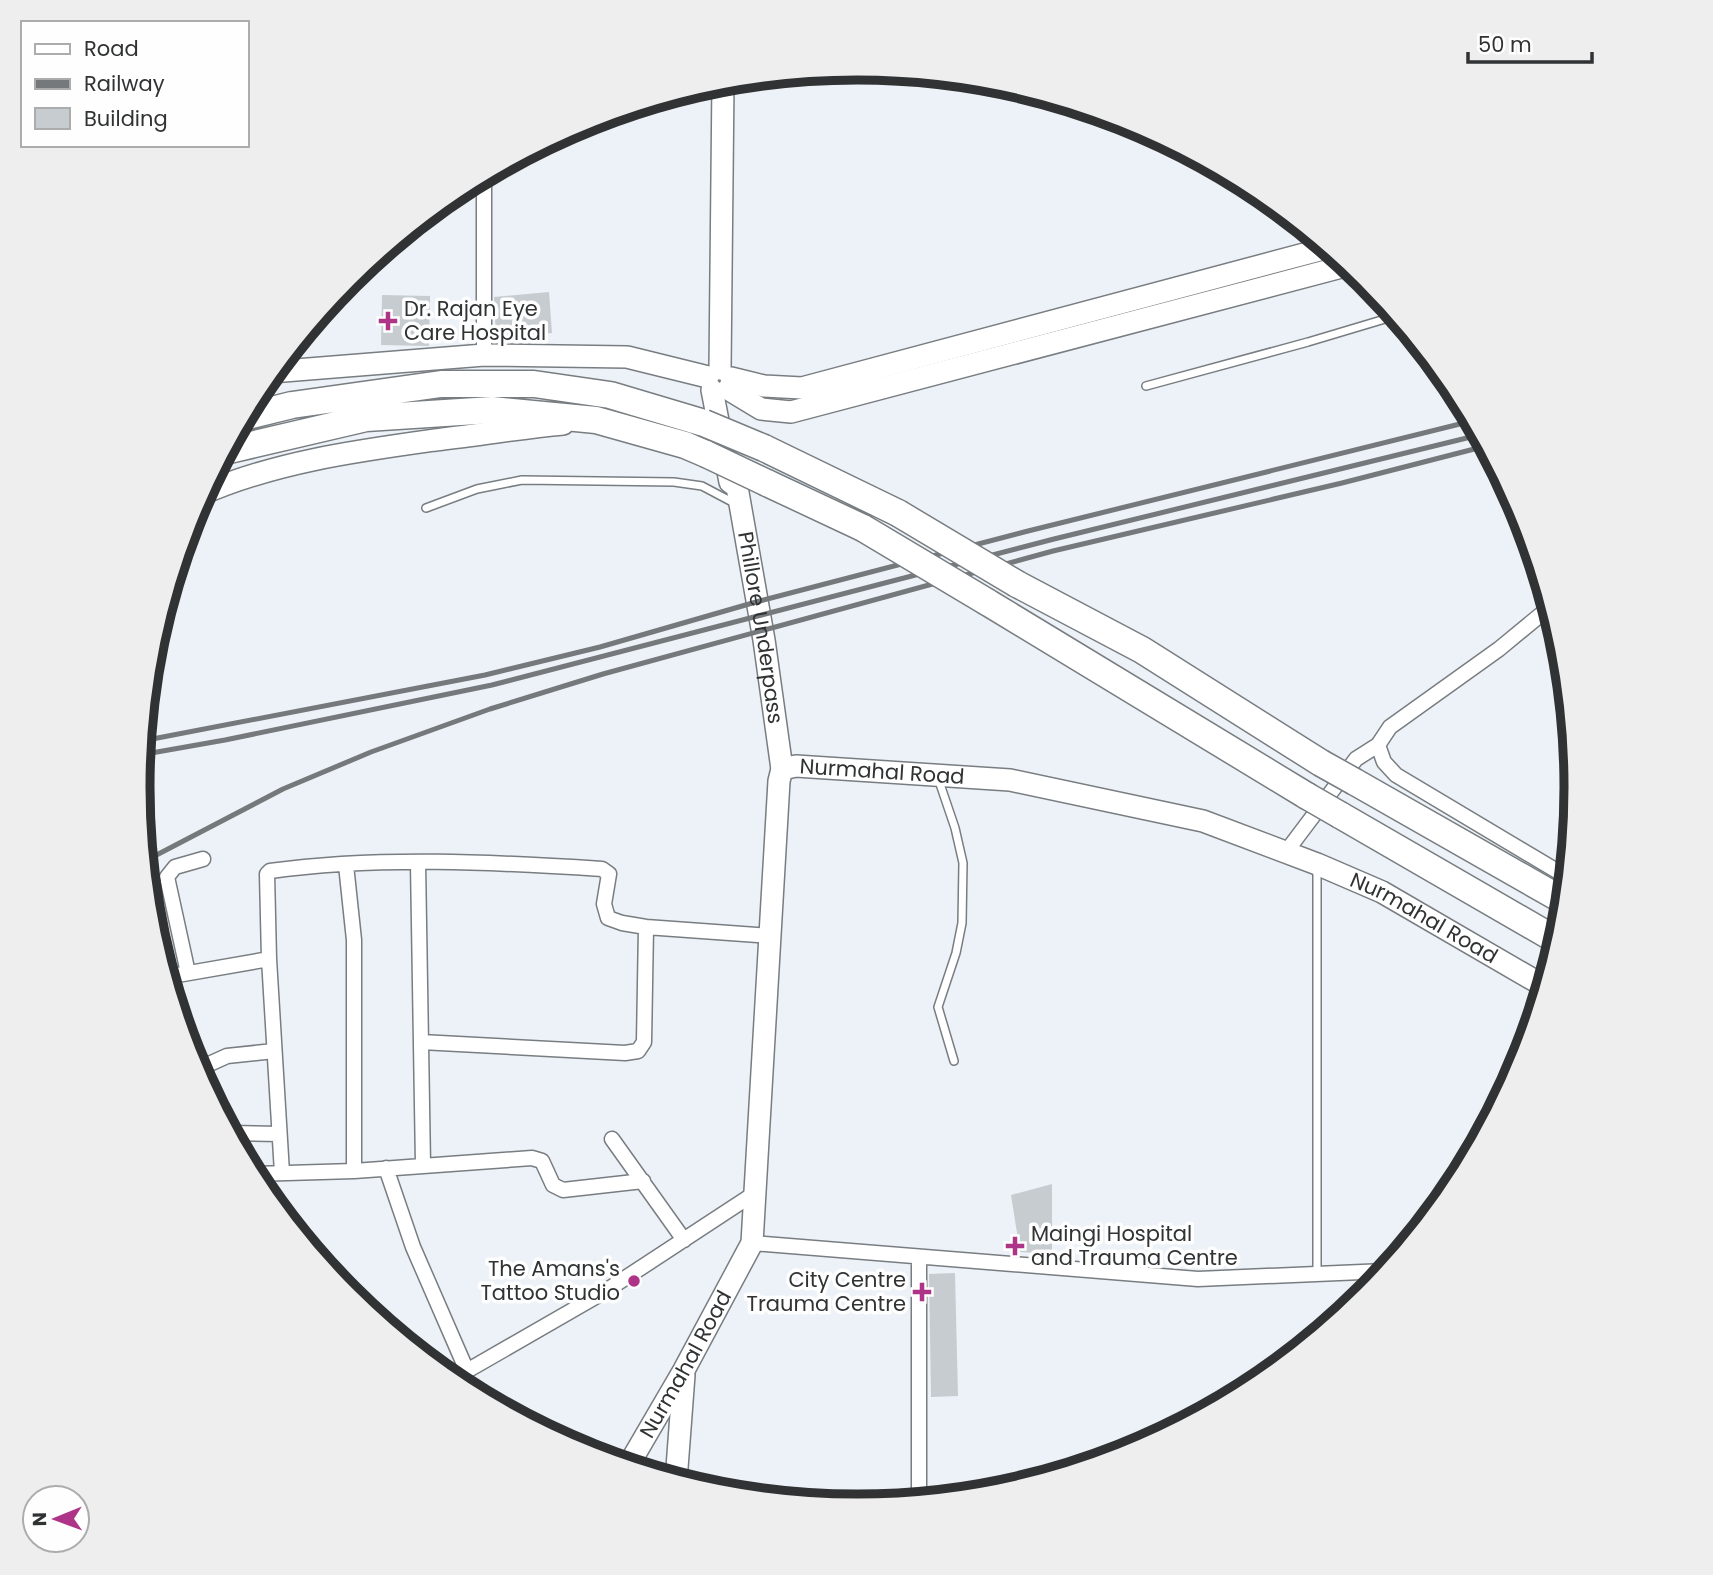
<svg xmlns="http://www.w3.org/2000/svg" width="1713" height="1575" font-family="Poppins,sans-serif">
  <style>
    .building { fill: #c7ccd1 }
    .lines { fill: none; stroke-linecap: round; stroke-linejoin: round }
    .lane-casing { stroke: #787d81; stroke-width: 10 }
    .street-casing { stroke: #787d81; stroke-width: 17 }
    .secondary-casing { stroke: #787d81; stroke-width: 24 }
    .highway-casing { stroke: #787d81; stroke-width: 29 }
    .lane { stroke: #fff; stroke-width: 7 }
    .street { stroke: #fff; stroke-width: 14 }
    .secondary { stroke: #fff; stroke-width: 21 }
    .highway { stroke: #fff; stroke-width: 26 }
    .rail { stroke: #75797b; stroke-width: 5 }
    .highway-bridge-casing { stroke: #787d81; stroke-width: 29; stroke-linecap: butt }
    .highway-bridge { stroke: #fff; stroke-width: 26 }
    .poi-dot { fill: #ae3487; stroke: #fefefe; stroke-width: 2.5 }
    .labels { text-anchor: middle; stroke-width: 7; stroke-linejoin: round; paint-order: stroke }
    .poi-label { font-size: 21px; fill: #303233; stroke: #fefefe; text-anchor: start }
    .street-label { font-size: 21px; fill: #303233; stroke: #fefefe }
    .rim { fill: none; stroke: #303233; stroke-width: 9 }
  </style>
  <rect width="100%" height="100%" fill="#ecf2f7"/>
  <!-- building -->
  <path class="building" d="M549,292L552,333L496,338L494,297Z
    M382,295L430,296L429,346L381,345Z
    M1052,1184V1254L1020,1252L1011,1195Z
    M955,1273L958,1396L931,1397L929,1274Z"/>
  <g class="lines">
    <defs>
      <path id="lane" d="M1146,386L1308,342L1395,316
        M426,508L477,489L522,480L674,482L702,486L736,504
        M173,575H174
        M938,778L955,828L963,863L962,923L956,953L938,1007L954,1061
        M1317,869V1273"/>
      <path id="street" d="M484,175V355
        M1550,607L1499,649L1390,727L1378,745L1384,762L1396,775L1567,877
        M1286,852L1356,759L1378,745
        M418,863L423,1165
        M346,865L354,940V1171
        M188,973L167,877L175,867L203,859
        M166,977L269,959
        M421,1042L625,1053L638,1051L644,1042L646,927
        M196,1070L227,1056L274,1051
        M230,1133L279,1134
        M612,1139L684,1240
        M386,1168L413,1247L467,1371
        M282,1173L269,959L267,874L270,871C378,856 494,862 602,869L609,874L604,904L608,918L622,923L646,927L771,936
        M251,1174L354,1171L532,1158L542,1161L553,1185L563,1190L643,1181
        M752,1243L1198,1279L1385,1271
        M451,1380L604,1292L755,1193
        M919,1501V1257"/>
      <g id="secondary">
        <path d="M720,369L723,81"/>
        <path d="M271,372L484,355L627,357L708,377"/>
        <path d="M731,378L764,386L802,388L1327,248"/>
        <path d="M728,389L761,409L791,412L1349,265"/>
        <path id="s1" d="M712,390L730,482L737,487L764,640L782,769"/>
        <path d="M202,494C275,462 356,451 435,440C478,435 520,428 563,424"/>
        <path id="s2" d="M628,1466L684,1370L752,1243L779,781L782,769L796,766L1010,780L1203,821L1317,864L1382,892L1544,986"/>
        <path d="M676,1481L684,1375"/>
      </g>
      <path id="highway" d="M243,417L292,405L441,384H534L610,395L704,423
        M764,448L898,513
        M225,451L366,418L492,410L596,420L685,445L706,454
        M767,483L863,528
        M1017,584L1142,650L1321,763
        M987,602L1307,796
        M1355,782L1564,901
        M1340,815L1558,941"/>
    </defs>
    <!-- lane casing -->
    <use href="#lane" class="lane-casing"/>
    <!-- street casing -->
    <use href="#street" class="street-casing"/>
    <!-- secondary casing -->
    <use href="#secondary" class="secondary-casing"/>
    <!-- highway casing -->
    <use href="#highway" class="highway-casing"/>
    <!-- lane -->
    <use href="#lane" class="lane"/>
    <!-- street -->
    <use href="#street" class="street"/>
    <!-- secondary -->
    <use href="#secondary" class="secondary"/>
    <!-- highway -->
    <use href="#highway" class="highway"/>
    <!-- rail -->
    <path class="rail" d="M142,741L485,675L600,647L756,602L1028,531L1472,421
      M140,755L225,740L492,685L1054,539L1479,435
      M145,861L283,789L371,752L490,709L603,674L1053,551L1342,483L1486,446"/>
    <defs>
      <path id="highway-bridge" d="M704,423L764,448
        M706,454L767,483
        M898,513L1017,584
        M863,528L987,602
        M1321,763L1355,782
        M1307,796L1340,815"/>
    </defs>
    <!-- highway-bridge casing -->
    <use href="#highway-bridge" class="highway-bridge-casing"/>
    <!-- highway-bridge -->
    <use href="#highway-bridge" class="highway-bridge"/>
  </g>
  <!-- markers -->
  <g class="poi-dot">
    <path d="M384.5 310.5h7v7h7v7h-7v7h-7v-7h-7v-7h7z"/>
    <path d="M1011.5 1235.5h7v7h7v7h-7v7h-7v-7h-7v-7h7z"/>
    <circle cx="634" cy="1281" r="7"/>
    <path d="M918.5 1281.5h7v7h7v7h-7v7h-7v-7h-7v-7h7z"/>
  </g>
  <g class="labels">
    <!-- poi labels -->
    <g class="poi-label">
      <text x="404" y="316">Dr. Rajan Eye<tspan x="404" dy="24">Care Hospital</tspan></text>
      <text x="1031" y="1241">Maingi Hospital<tspan x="1031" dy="24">and Trauma Centre</tspan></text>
      <text x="620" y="1276" text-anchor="end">The Amans's<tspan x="620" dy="24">Tattoo Studio</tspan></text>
      <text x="906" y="1287" text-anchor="end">City Centre<tspan x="906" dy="24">Trauma Centre</tspan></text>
    </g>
    <!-- street labels -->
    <g class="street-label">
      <text dy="7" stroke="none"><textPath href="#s1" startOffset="245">Phillore Underpass</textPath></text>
      <text dy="7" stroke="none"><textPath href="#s2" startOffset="831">Nurmahal Road</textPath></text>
      <text dy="7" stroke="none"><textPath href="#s2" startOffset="1398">Nurmahal Road</textPath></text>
      <text dy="7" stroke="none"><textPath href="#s2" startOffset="117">Nurmahal Road</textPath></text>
    </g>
  </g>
  <!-- crop -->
  <path d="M0 0H1713V1575H0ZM150 787a707 707 0 1 1 1414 0a707 707 0 1 1-1414 0Z" fill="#eee" fill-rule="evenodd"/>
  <path class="rim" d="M150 787a707 707 0 1 1 1414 0a707 707 0 1 1-1414 0Z"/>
  <!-- legend -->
  <rect x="21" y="21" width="228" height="126" fill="#fefefe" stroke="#acacad" stroke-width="2"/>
  <rect x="35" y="44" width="35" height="10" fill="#ffffff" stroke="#acacad" stroke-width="2"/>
  <text x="84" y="56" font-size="21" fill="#303233">Road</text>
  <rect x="35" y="79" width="35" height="10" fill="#75797b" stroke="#acacad" stroke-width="2"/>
  <text x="84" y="91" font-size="21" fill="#303233">Railway</text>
  <rect x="35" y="108" width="35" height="21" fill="#c7ccd1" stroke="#acacad" stroke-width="2"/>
  <text x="84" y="126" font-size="21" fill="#303233">Building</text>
  <!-- north arrow -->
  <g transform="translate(56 1519) rotate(269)"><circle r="33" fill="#fefefe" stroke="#acacad" stroke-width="2"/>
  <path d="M0-5L12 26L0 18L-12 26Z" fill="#ae3487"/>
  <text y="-10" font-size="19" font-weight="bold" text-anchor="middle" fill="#303233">N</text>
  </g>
  <!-- scale -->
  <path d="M1468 52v10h124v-10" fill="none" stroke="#303233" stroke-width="3.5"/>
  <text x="1478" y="52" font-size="21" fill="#303233" stroke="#fefefe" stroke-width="5" paint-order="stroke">50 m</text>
</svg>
